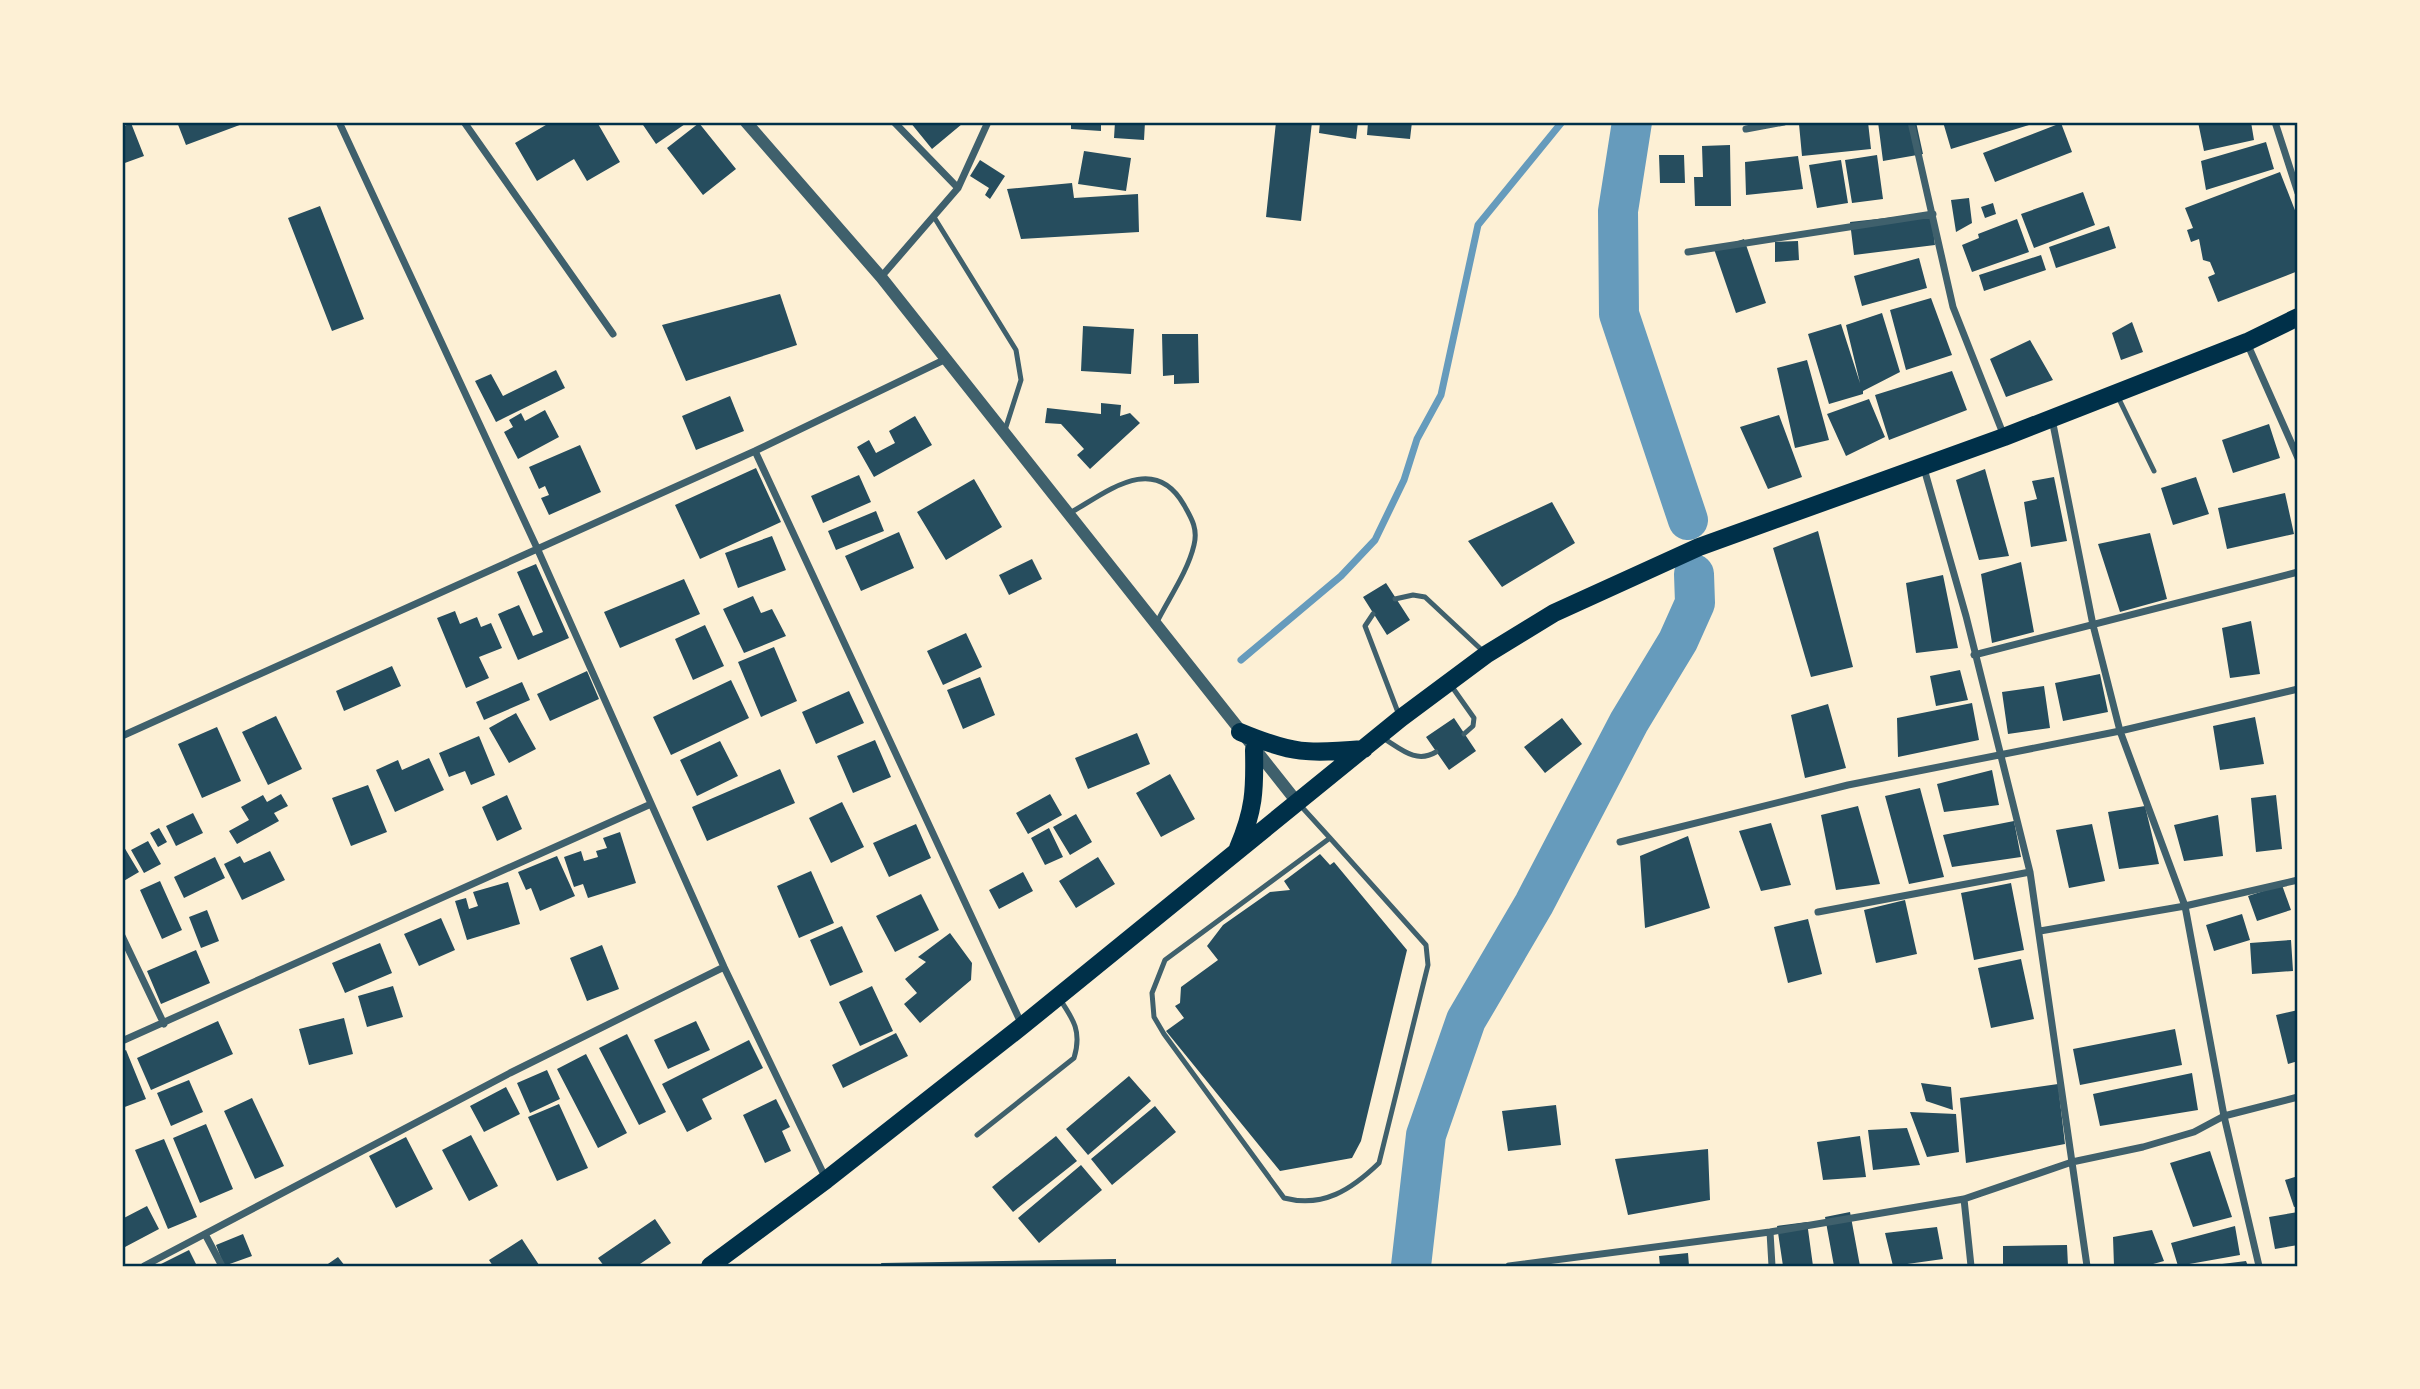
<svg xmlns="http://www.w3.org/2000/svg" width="2420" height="1389" font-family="'Exo 2',sans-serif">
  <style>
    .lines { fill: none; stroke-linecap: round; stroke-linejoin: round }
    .stream { stroke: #669bbc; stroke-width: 7 }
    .river { stroke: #669bbc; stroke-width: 40 }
    .building { fill: #264d5e }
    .service { stroke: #3f606c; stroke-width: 5 }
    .minor { stroke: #3f606c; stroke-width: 7 }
    .tertiary { stroke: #3f606c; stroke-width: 12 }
    .primary { stroke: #003049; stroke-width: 18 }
    .neatline { fill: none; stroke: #003049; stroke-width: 2.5 }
  </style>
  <rect width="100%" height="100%" fill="#fdf0d5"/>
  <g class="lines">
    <!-- stream -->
    <path class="stream" d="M1241,660L1341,576L1375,540L1404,480L1417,439L1441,395L1478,225L1562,122"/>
    <!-- river -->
    <path class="river" d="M1632,122L1618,211L1619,314L1688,520
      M1411,1266L1426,1135L1466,1020L1534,904L1629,722L1678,641L1695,603L1694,574"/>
  </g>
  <!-- building -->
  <path class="building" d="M177,122H245V123L186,145Z
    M551,122H597L620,162L587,181L574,159L537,181L515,143Z
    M641,122H688L656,144Z
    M910,122H960L962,124L932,149Z
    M1071,122H1101V131L1071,129Z
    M1115,122H1145L1144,140L1114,138Z
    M1276,122H1312L1301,221L1266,217Z
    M1320,122H1358L1356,139L1319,133Z
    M1368,122H1412L1410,139L1367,135Z
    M1816,122H1868L1871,149L1802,156L1799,124Z
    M1878,122H1916L1923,154L1883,161Z
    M1943,122H2030L2029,125L1951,149Z
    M2198,122H2251L2254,140L2204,151Z
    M131,123L144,156L122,164V127Z
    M699,123L736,169L703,195L667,148Z
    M2061,123L2072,152L1995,182L1983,153Z
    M2266,142L2274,169L2206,190L2201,161Z
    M1730,145L1731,206H1695L1694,177H1703L1702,146Z
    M1084,151L1131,158L1126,191L1078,184Z
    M1659,155H1684L1685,183H1660Z
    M1877,155L1883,199L1852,203L1845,160Z
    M1798,156L1803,189L1746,195L1745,162Z
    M980,160L1005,176L990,199L985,195L989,188L970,176Z
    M1841,160L1848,203L1817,208L1809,165Z
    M2280,172L2298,218V271L2218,302L2208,277L2215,274L2210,262L2203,260L2199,239L2191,242L2187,230L2193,228L2185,208Z
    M1072,183L1074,198L1138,194L1139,232L1021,239L1007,189Z
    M2083,192L2095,225L2034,248L2021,214Z
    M1969,198L1972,223L1956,232L1951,200Z
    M1993,203L1996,214L1985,218L1981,207Z
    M320,206L364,319L332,331L288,218Z
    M1931,213L1935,245L1854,255L1850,222Z
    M2017,219L2029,252L1972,272L1962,245L1979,238L1978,234Z
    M2109,226L2116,248L2056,268L2049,247Z
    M1744,239L1766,303L1736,313L1714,249Z
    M1798,241L1799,260L1775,262V242Z
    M2041,255L2046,270L1984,291L1979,275Z
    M1919,258L1927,288L1862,306L1854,276Z
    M780,294L797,345L686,381L662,325Z
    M1931,298L1952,355L1906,370L1890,310Z
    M1882,313L1900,372L1863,391V394L1829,404L1808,334L1841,324L1860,383L1846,325Z
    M2132,322L2143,352L2121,360L2112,333Z
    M1083,326L1134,329L1131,374L1081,371Z
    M1162,334H1198L1199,383L1174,384V375L1163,376Z
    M2030,340L2053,380L2006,397L1990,359Z
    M1807,360L1829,440L1795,448L1777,368Z
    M556,370L565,388L496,422L475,381L491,374L503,396Z
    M1952,371L1967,410L1889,440L1875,395Z
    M730,396L744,431L696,450L682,416Z
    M1869,399L1885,437L1846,456L1827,414Z
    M1101,403L1121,405L1120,416L1130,413L1140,423L1090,469L1077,455L1084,449L1061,424L1045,423L1047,408L1101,414Z
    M545,410L559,437L518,459L504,432L513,427L509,420L521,413L525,421Z
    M1779,415L1802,477L1768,489L1740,427Z
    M915,416L932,445L874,477L857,447L869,440L876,453L895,443L889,431Z
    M2269,424L2280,458L2233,473L2222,440Z
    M580,445L601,492L549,515L541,498L549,495L545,486L539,489L529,467Z
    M756,468L781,522L700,559L675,505Z
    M1985,469L2009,556L1979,560L1956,480Z
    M859,475L871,502L823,523L811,496Z
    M2054,477L2067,541L2031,547L2024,502L2037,499L2032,481Z
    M2196,477L2209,514L2173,525L2161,488Z
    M974,479L1002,527L946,560L917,512Z
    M2285,493L2294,534L2227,549L2218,508Z
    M1552,502L1575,543L1502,587L1468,541Z
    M876,511L884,531L836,550L828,531Z
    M1818,531L1853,667L1811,677L1773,548Z
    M899,532L914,568L861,591L845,556Z
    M2150,533L2167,599L2120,612L2098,544Z
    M772,536L786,570L738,588L725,553Z
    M1032,559L1042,579L1009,595L999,575Z
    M2021,562L2034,632L1992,643L1981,574Z
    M536,564L569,638L518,660L498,614L519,605L533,636L543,632L517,572Z
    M1943,575L1958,648L1916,653L1906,583Z
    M684,579L700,614L620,648L604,612Z
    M1386,583L1410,620L1387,635L1363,597Z
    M753,596L761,613L772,609L786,636L744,653L723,609Z
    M455,611L460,624L477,617L481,627L491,623L502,648L479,657L489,678L466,688L437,618Z
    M2251,621L2260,674L2230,678L2222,628Z
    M705,625L724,666L693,680L675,639Z
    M966,633L982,667L943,685L927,651Z
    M774,647L797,701L761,717L738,662Z
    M392,666L401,686L344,711L336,691Z
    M1960,670L1968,700L1936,706L1930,676Z
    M587,671L599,699L550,721L537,694Z
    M2100,674L2108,712L2063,721L2055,683Z
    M980,677L995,715L963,729L947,690Z
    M731,680L749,718L671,755L653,717Z
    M522,682L530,700L484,720L476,702Z
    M2044,686L2050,728L2008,734L2002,692Z
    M849,691L864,723L816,744L802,712Z
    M1972,703L1979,740L1898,757L1897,718Z
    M1828,704L1846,768L1805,778L1791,715Z
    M516,713L536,749L509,763L489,728Z
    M276,716L302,769L268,785L242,732Z
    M2255,717L2264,764L2220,770L2213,726Z
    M1454,718L1476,751L1449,770L1426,737Z
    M1562,718L1582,744L1545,773L1524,747Z
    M217,727L241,781L202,798L178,744Z
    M1137,733L1150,764L1088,789L1075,758Z
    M479,736L495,775L471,785L465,771L449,777L439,753Z
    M875,740L891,777L853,793L837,756Z
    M720,741L738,776L697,796L680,760Z
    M429,758L444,790L395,812L376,770L398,760L402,770Z
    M780,769L795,803L707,841L692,807Z
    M1992,770L1999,805L1944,812L1937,784Z
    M1170,774L1195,819L1161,837L1136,793Z
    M368,785L387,832L351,846L332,798Z
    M1920,788L1944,877L1909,884L1885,796Z
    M281,794L288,806L274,813L279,821L237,844L229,831L249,820L241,807L263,795L267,802Z
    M1050,794L1062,815L1028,834L1016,813Z
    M507,795L522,829L497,841L482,807Z
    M2276,795L2282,849L2256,852L2251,798Z
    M842,802L864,847L831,863L809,818Z
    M1858,806L1880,884L1836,890L1821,815Z
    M2145,806L2159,864L2119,869L2108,812Z
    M193,813L203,833L176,846L166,826Z
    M1076,814L1092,842L1070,855L1053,827Z
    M2218,815L2223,856L2184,861L2174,825Z
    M2014,821L2021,857L1952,867L1943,835Z
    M1771,823L1791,885L1761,891L1739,831Z
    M916,824L931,858L889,877L873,843Z
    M2092,824L2105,881L2069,888L2056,830Z
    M159,828L167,842L158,847L150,833Z
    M1049,828L1063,857L1045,865L1031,838Z
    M620,832L636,883L588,898L583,884L574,887L564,857L581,851L584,861L598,857L596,851L607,848L603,838Z
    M1688,836L1710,908L1645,928L1640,856Z
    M148,841L161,864L144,873L131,850Z
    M124,847L139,872L122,882V848Z
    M270,851L285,880L242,900L224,864L240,856L244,863Z
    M1320,854L1330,865L1334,862L1407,950L1361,1141L1352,1158L1280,1171L1166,1031L1184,1018L1175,1006L1180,1003L1181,987L1218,960L1207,946L1223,925L1270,892L1290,890L1284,881Z
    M557,856L575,896L540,911L531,888L526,890L518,872Z
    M215,857L225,878L184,898L174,877Z
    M1098,857L1115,884L1076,908L1059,881Z
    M811,871L834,923L799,938L777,886Z
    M1023,872L1033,891L999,909L989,890Z
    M160,881L182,930L162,939L140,890Z
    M508,882L520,924L467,940L455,901L466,898L469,909L478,906L473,892Z
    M2011,883L2024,950L1974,960L1961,893Z
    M2282,885L2291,910L2257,921L2248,896Z
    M921,894L939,930L895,952L876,916Z
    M1905,900L1917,954L1876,963L1864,910Z
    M207,910L219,941L201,948L189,917Z
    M2242,914L2250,940L2214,951L2206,925Z
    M441,918L455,950L419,966L404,934Z
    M1808,919L1822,974L1788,983L1774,927Z
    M842,926L863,972L830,986L810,940Z
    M950,933L972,963L971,980L920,1023L904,1004L917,993L905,979L926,962L918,957Z
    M2291,940L2293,971L2252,974L2250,943Z
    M380,943L392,973L345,993L332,963Z
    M602,945L619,989L587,1001L570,958Z
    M196,950L210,983L161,1004L147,971Z
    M2021,959L2034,1019L1991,1028L1978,968Z
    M393,986L403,1017L367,1027L358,996Z
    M872,986L893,1031L860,1046L839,1002Z
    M2298,1010V1061L2288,1064L2276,1015Z
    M344,1018L353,1054L309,1065L299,1029Z
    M218,1021L233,1054L151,1090L137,1058Z
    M696,1021L710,1050L668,1069L654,1040Z
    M2175,1029L2182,1065L2080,1085L2073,1049Z
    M896,1033L908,1056L843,1088L832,1065Z
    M627,1034L666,1112L639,1125L599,1048Z
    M749,1040L763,1068L702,1099L712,1119L687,1132L662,1084Z
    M126,1050L146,1099L122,1108V1052Z
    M586,1054L627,1133L598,1148L557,1069Z
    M547,1070L560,1099L530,1113L517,1083Z
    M2192,1073L2198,1110L2100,1126L2093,1094Z
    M1129,1076L1151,1101L1088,1155L1066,1129Z
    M189,1080L203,1112L171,1126L157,1093Z
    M1921,1083L1951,1087L1953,1110L1926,1101Z
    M2058,1084L2065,1144L1966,1163L1960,1098Z
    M506,1087L520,1114L484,1132L470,1106Z
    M252,1098L284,1166L255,1179L224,1111Z
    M776,1099L790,1127L782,1131L791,1151L765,1163L743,1115Z
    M559,1104L588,1168L557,1181L528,1117Z
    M1556,1105L1561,1145L1508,1151L1502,1111Z
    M1155,1106L1176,1132L1112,1185L1091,1159Z
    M1910,1112L1956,1114L1959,1152L1927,1157Z
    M206,1124L233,1189L200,1203L173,1138Z
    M1907,1128L1920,1165L1873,1170L1868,1130Z
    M471,1135L498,1186L469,1201L442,1150Z
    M1056,1136L1077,1161L1013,1212L992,1187Z
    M1860,1136L1866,1177L1823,1180L1817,1142Z
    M406,1137L433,1189L396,1208L369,1156Z
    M164,1139L197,1217L168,1229L135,1150Z
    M1708,1149L1710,1200L1628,1215L1615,1159Z
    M2210,1151L2232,1217L2193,1227L2170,1163Z
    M1081,1165L1102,1190L1039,1243L1018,1218Z
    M2298,1176V1206L2294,1207L2285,1180Z
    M147,1206L159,1229L125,1247L122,1219Z
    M1850,1212L1860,1266H1834L1825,1217Z
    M2298,1212V1245L2275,1249L2269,1217Z
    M655,1219L671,1243L637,1266H604L598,1258Z
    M1807,1222L1813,1266H1783L1777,1226Z
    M2235,1226L2240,1255L2178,1266L2171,1243Z
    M1937,1227L1943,1259L1893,1266L1885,1233Z
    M2152,1230L2164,1261L2146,1266H2114L2113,1237Z
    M243,1234L252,1256L224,1266L216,1245Z
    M522,1239L539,1265L493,1266L489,1260Z
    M2067,1245L2068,1266H2003V1246Z
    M189,1250L197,1266H157Z
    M1688,1253L1689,1266H1660L1659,1256Z
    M338,1257L345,1266H325Z
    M1116,1259V1266H882L881,1263Z
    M2246,1261L2248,1266H2214V1265Z"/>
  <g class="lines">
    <!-- service -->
    <path class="service" d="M934,217L1016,350L1021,380L1005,430
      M2117,395L2154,471
      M1070,513C1107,492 1154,452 1184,505C1192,519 1198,529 1194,545C1188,571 1169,598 1157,622
      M1395,599L1413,595L1425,597L1485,653
      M1373,614L1365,626L1399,715
      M1450,684L1474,718L1473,726L1464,734
      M1383,738C1401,749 1416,764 1436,752
      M1300,805L1330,838L1165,960L1152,993L1154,1017L1164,1034L1284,1198C1323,1208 1351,1190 1379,1163L1428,965L1426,945L1330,838
      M977,1135L1074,1058C1082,1032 1074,1020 1059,998"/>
    <!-- minor -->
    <path class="minor" d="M339,122L537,548L724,967L826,1179
      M464,122L613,334
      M1911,122L1953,307L2004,436
      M2275,122L2298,193
      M1746,129L1784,122
      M958,188L988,122
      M1688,252L1933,214
      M881,277L958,188L894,122
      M2247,343L2298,458
      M2052,419L2093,625L2120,731L2185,906L2224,1116L2259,1266
      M755,451L1022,1025
      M1923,465L1966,616L2030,872L2087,1266
      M1974,655L2298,572
      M122,736L755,451L946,359
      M1620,842L1848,785L2120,731L2298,689
      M1818,912L2030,872
      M2040,931L2185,906L2298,880
      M122,936L164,1024
      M122,1041L651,804
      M1964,1199L1971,1266
      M1770,1232L1772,1266
      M205,1234L222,1266
      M144,1266L510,1073L724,967
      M1509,1266L1770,1232L1964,1199L2072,1162L2143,1147L2194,1132L2224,1116L2298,1097"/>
    <!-- tertiary -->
    <path class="tertiary" d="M746,122L881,277L1297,802"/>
    <!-- primary -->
    <path class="primary" d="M1240,732C1293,754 1307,754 1364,749
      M1238,848C1254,811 1255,790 1254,750
      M710,1266L826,1180L1022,1026L1401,718L1487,654L1554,613L1699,547L2004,437L2247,342L2298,317"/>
  </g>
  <!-- border -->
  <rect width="2420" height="1389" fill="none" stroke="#fdf0d5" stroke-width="248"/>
  <rect x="124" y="124" width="2172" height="1141" class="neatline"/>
</svg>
